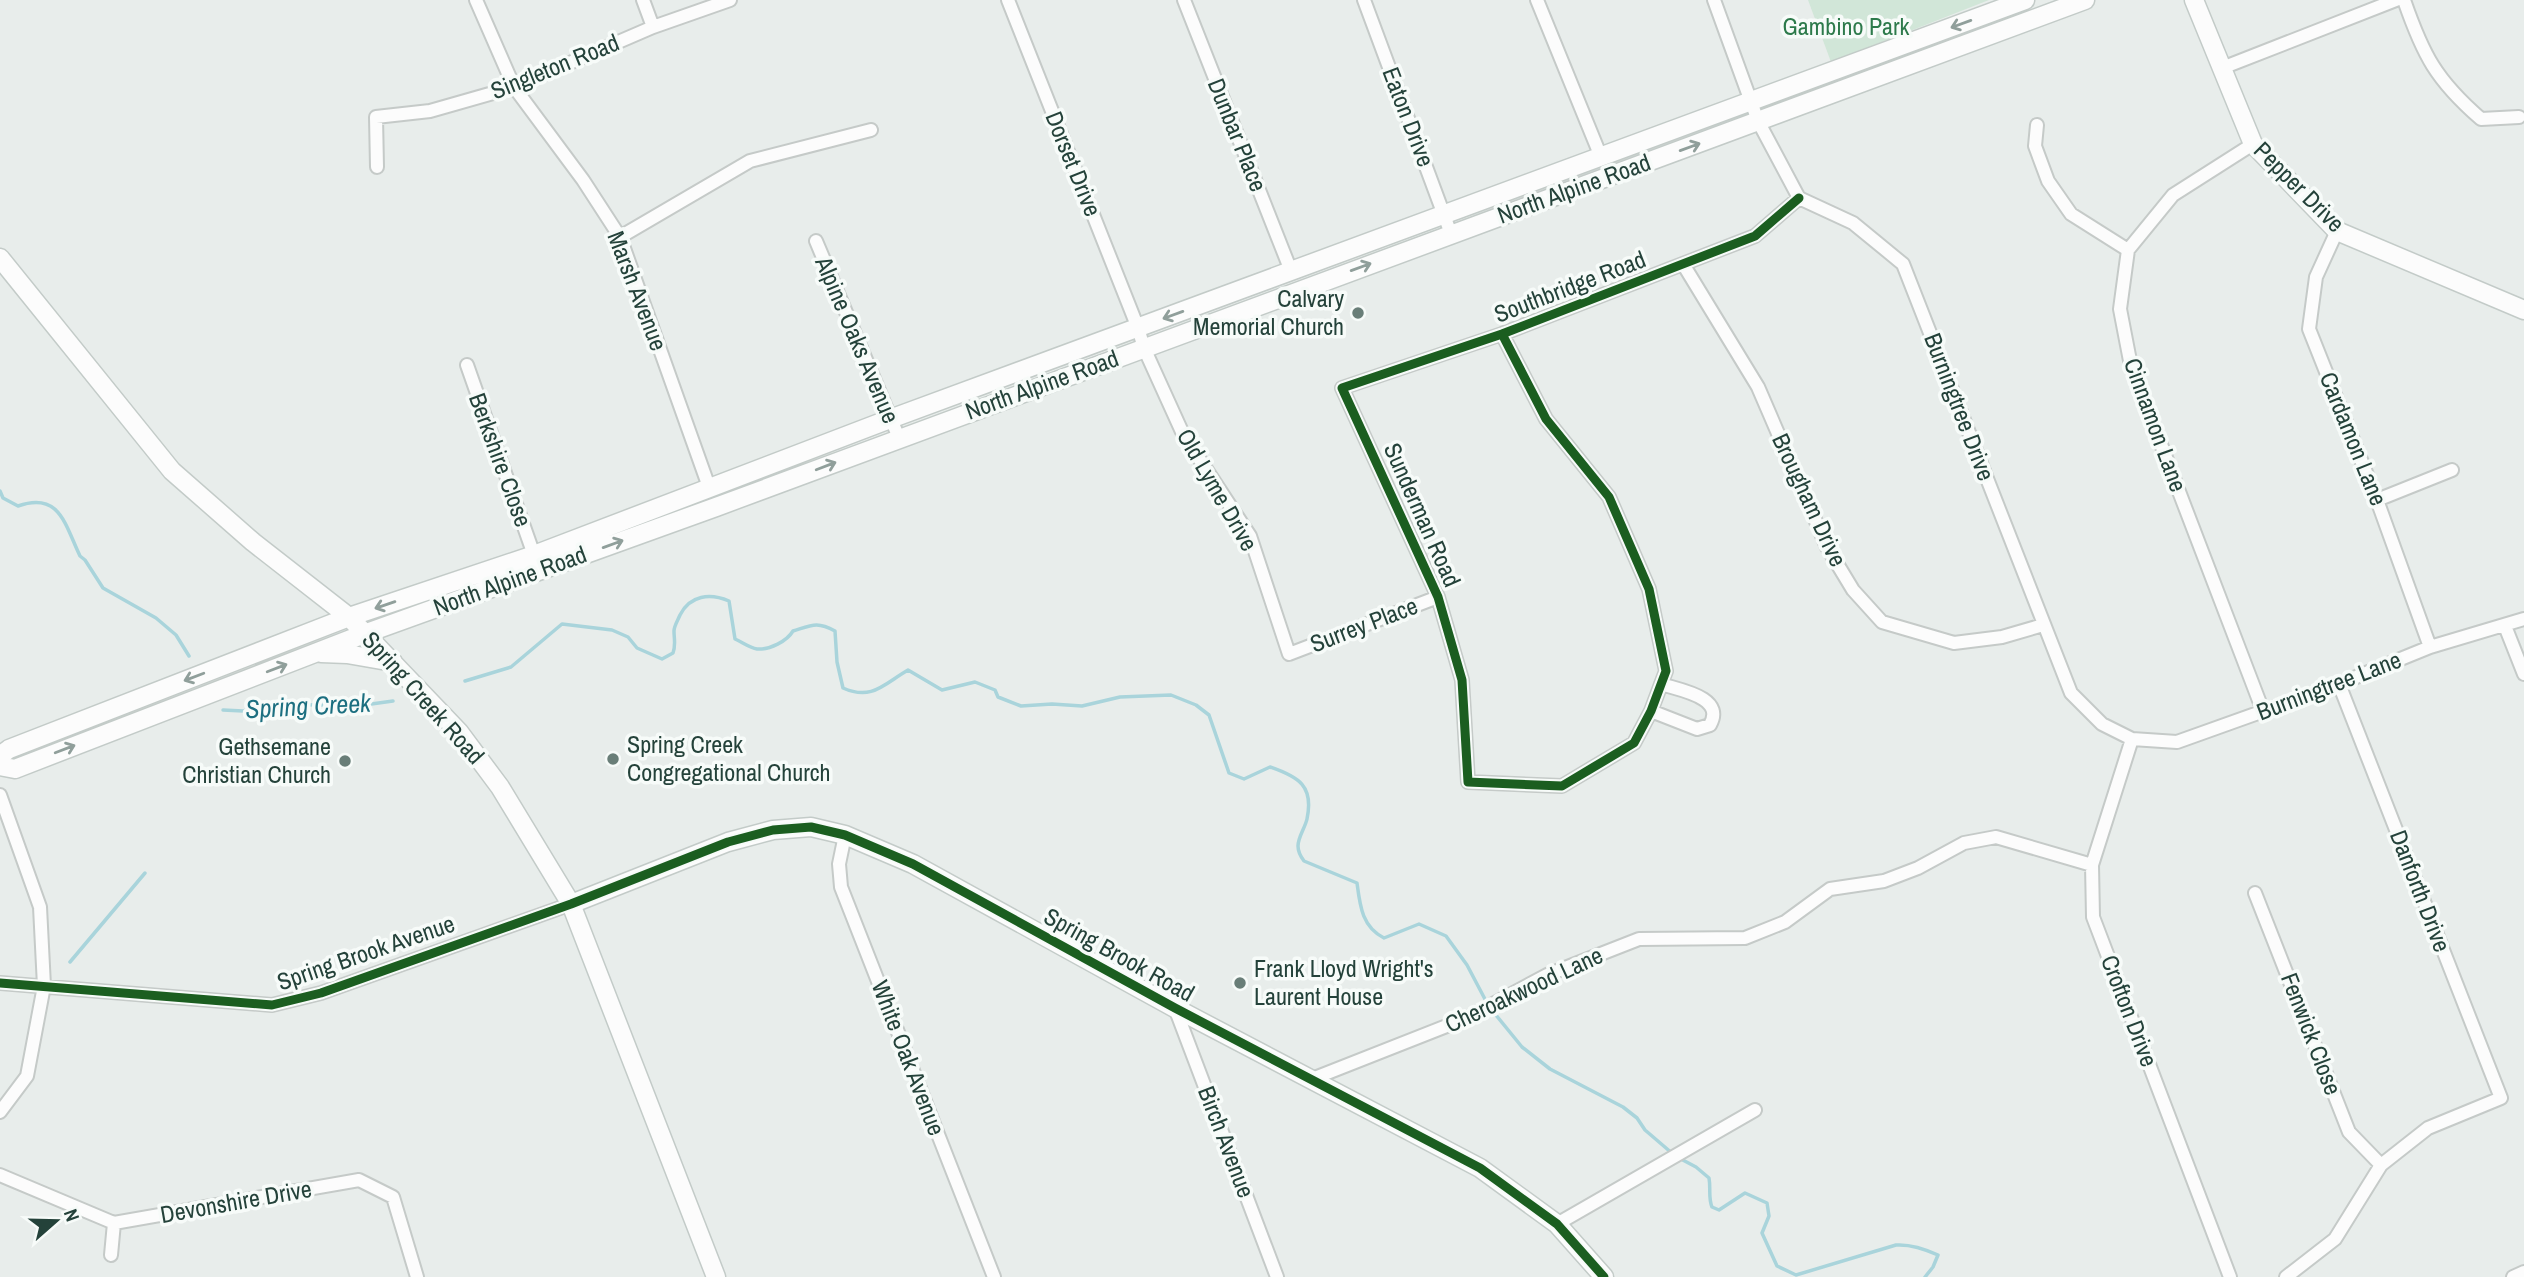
<svg xmlns="http://www.w3.org/2000/svg" width="2524" height="1277" font-family="'Archivo Narrow',sans-serif">
  <style>
    .green { fill: #d1e6d8 }
    .lines { fill: none; stroke-linecap: round; stroke-linejoin: round }
    .stream { stroke: #a9d4db; stroke-width: 3.5 }
    .street-casing { stroke: #c5cac8; stroke-width: 16 }
    .secondary-casing { stroke: #c3cbc8; stroke-width: 21 }
    .street { stroke: #fcfcfc; stroke-width: 12 }
    .secondary { stroke: #fcfcfc; stroke-width: 18 }
    .cycleway-casing { stroke: #f7fbf9; stroke-width: 13 }
    .cycleway { stroke: #1b5e20; stroke-width: 9 }
    .oneway { stroke: #909f9b }
    .poi-dot { fill: #697e78; stroke: #f7fbf9; stroke-width: 2.5 }
    .labels { text-anchor: middle; stroke-width: 7; stroke-linejoin: round; paint-order: stroke }
    .park-label { font-size: 24px; fill: #2d7a4b; stroke: #f7fbf9 }
    .street-label { font-size: 24px; fill: #24423a; stroke: #f7fbf9 }
    .poi-label { font-size: 24px; fill: #24423a; stroke: #f7fbf9; text-anchor: end }
    .water-label { font-size: 26px; font-style: italic; fill: #1c6f80; stroke: #f7fbf9 }
  </style>
  <rect width="100%" height="100%" fill="#e8edeb"/>
  <!-- green -->
  <path class="green" d="M1808,0H1989L1831,62Z"/>
  <g class="lines">
    <!-- stream -->
    <path class="stream" d="M0,491L3,498L18,506C60,491 65,525 80,556L85,560L103,588L156,618L176,635L189,656
      M465,681L511,667L562,624L612,630L628,637L637,648L662,659L673,653C676,645 674,639 674,631C674,626 678,620 680,615C690,595 710,593 729,601L735,639C742,642 750,648 757,649C770,650 787,641 793,631C812,625 817,621 835,631L837,662L843,688C872,701 884,684 908,670L942,690L975,682L995,690L998,697L1021,706L1052,704L1082,706L1120,697L1171,695L1196,705L1209,715L1229,773L1244,779L1270,767C1299,777 1314,786 1307,819C1305,828 1298,837 1298,846C1298,851 1301,857 1304,861L1357,883C1360,906 1362,927 1384,938L1419,924L1446,936L1467,965L1487,1003
      M223,710L243,711L276,704L357,706L393,701
      M70,962L145,873
      M1491,1009L1522,1047L1550,1069L1623,1107L1637,1118L1645,1130L1673,1154
      M1679,1158L1696,1167L1709,1178C1711,1189 1708,1197 1712,1207L1719,1210L1745,1193L1767,1203L1769,1216L1762,1233L1777,1266L1796,1275L1896,1245C1911,1244 1925,1249 1938,1255L1933,1267L1925,1277"/>
    <defs>
      <path id="street" d="M476,0L514,87L583,180L620,237L709,487
        M643,0L653,27
        M1008,0L1138,328L1144,348L1183,434L1250,536L1289,654L1438,597
        M1184,0L1291,271
        M1364,0L1451,234
        M1537,0L1601,157
        M1714,0L1758,121L1799,198L1853,223L1903,264L2071,693L2102,724L2132,739L2177,742L2339,684L2430,647L2524,619
        M2404,0C2423,55 2436,80 2481,119L2519,117
        M2222,68L2396,0
        M2037,125L2035,146L2048,181L2071,214L2128,250
        M2253,144L2173,195L2128,250L2120,309L2131,366L2263,711
        M377,167L376,117L430,111L514,87L653,27L730,0
        M2337,231L2316,277L2309,329L2377,500L2430,647
        M620,237L750,161L871,130
        M816,241L899,438
        M1683,264L1758,387L1827,547L1853,590L1882,622L1954,643L2002,637L2043,625
        M1502,334L1546,419L1609,497L1649,589L1666,671L1651,711L1634,743L1562,786L1468,782L1462,680L1438,597L1342,388L1502,334L1755,236L1799,198
        M467,365L534,555
        M2377,500L2452,470
        M2505,626L2524,674
        M1651,711L1697,729L1710,725C1726,697 1679,690 1661,684
        M2132,739L2092,865L2093,917L2230,1277
        M0,795L40,907L44,986L27,1076L0,1112
        M845,835L839,864L841,887L994,1277
        M2255,893L2349,1132L2381,1165
        M0,983L272,1005L321,993L571,904
        M1175,1008L1277,1277
        M1312,1079L1467,1018L1547,975L1639,939L1745,938L1785,922L1830,889L1884,881L1918,868L1964,843L1996,837L2092,865
        M0,1175L114,1223L359,1180L393,1197L417,1277
        M1557,1224L1755,1110
        M111,1255L114,1223
        M2286,1277L2335,1239L2381,1165L2428,1128L2501,1098L2339,684
        M2513,1277L2524,1272"/>
      <path id="secondary" d="M2194,0L2253,144L2337,231L2524,310
        M0,258L172,471L253,542L349,617L459,732L500,787L571,904L716,1277
        M321,653L347,654L393,662
        M0,756L9,749L349,617L534,555L890,419L2025,0
        M0,766L15,769L364,634L716,507L2085,0
        M571,904L728,842L773,830L811,827L845,835L913,864L1175,1008L1480,1168L1557,1224L1604,1277"/>
    </defs>
    <!-- street casing -->
    <use href="#street" class="street-casing"/>
    <!-- secondary casing -->
    <use href="#secondary" class="secondary-casing"/>
    <!-- street -->
    <use href="#street" class="street"/>
    <!-- secondary -->
    <use href="#secondary" class="secondary"/>
    <defs>
      <path id="cycleway" d="M1502,334L1546,419L1609,497L1649,589L1666,671L1651,711L1634,743L1562,786L1468,782L1462,680L1438,597L1342,388L1502,334L1755,236L1799,198
        M0,983L272,1005L321,993L571,904L728,842L773,830L811,827L845,835L913,864L1175,1008L1480,1168L1557,1224L1604,1277"/>
    </defs>
    <!-- cycleway casing -->
    <use href="#cycleway" class="cycleway-casing"/>
    <!-- cycleway -->
    <use href="#cycleway" class="cycleway"/>
  </g>
  <!-- one-way arrows -->
  <defs><path id="oneway-shaft" d="M-6 0H5M1.5-3L5.5 0L1.5 3" fill="none" stroke-width="1.6" stroke-linecap="round" stroke-linejoin="round" transform="scale(1.75)"/></defs>
  <g class="oneway">
    <use href="#oneway-shaft" transform="translate(1961 24) rotate(160)"/>
    <use href="#oneway-shaft" transform="translate(1690 147) rotate(-20)"/>
    <use href="#oneway-shaft" transform="translate(1361 267) rotate(-20)"/>
    <use href="#oneway-shaft" transform="translate(1173 315) rotate(160)"/>
    <use href="#oneway-shaft" transform="translate(826 466) rotate(-21)"/>
    <use href="#oneway-shaft" transform="translate(613 544) rotate(-20)"/>
    <use href="#oneway-shaft" transform="translate(385 605) rotate(161)"/>
    <use href="#oneway-shaft" transform="translate(277 668) rotate(-21)"/>
    <use href="#oneway-shaft" transform="translate(194 677) rotate(159)"/>
    <use href="#oneway-shaft" transform="translate(65 749) rotate(-21)"/>
  </g>
  <!-- markers -->
  <g class="poi-dot">
    <circle cx="1358" cy="313" r="7"/>
    <circle cx="613" cy="759" r="7"/>
    <circle cx="345" cy="761" r="7"/>
    <circle cx="1240" cy="983" r="7"/>
  </g>
  <g class="labels">
    <!-- park labels -->
    <g class="park-label">
      <text x="1846" y="35">Gambino Park</text>
    </g>
    <!-- street labels -->
    <g class="street-label">
      <text transform="translate(555 67) rotate(-22)" y="8">Singleton Road</text>
      <text transform="translate(1408 117) rotate(69)" y="8">Eaton Drive</text>
      <text transform="translate(1237 135) rotate(68)" y="8">Dunbar Place</text>
      <text transform="translate(1073 164) rotate(68)" y="8">Dorset Drive</text>
      <text transform="translate(2299 187) rotate(45)" y="8">Pepper Drive</text>
      <text transform="translate(1574 189) rotate(-20)" y="8">North Alpine Road</text>
      <text transform="translate(1570 287) rotate(-21)" y="8">Southbridge Road</text>
      <text transform="translate(637 291) rotate(69)" y="8">Marsh Avenue</text>
      <text transform="translate(857 340) rotate(67)" y="8">Alpine Oaks Avenue</text>
      <text transform="translate(1042 385) rotate(-20)" y="8">North Alpine Road</text>
      <text transform="translate(1959 407) rotate(69)" y="8">Burningtree Drive</text>
      <text transform="translate(2155 425) rotate(70)" y="8">Cinnamon Lane</text>
      <text transform="translate(2353 439) rotate(68)" y="8">Cardamon Lane</text>
      <text transform="translate(500 460) rotate(70)" y="8">Berkshire Close</text>
      <text transform="translate(1217 490) rotate(60)" y="8">Old Lyme Drive</text>
      <text transform="translate(1809 500) rotate(65)" y="8">Brougham Drive</text>
      <text transform="translate(1422 515) rotate(66)" y="8">Sunderman Road</text>
      <text transform="translate(510 581) rotate(-20)" y="8">North Alpine Road</text>
      <text transform="translate(1364 625) rotate(-21)" y="8">Surrey Place</text>
      <text transform="translate(2329 686) rotate(-21)" y="8">Burningtree Lane</text>
      <text transform="translate(423 698) rotate(48)" y="8">Spring Creek Road</text>
      <text transform="translate(2420 891) rotate(69)" y="8">Danforth Drive</text>
      <text transform="translate(366 953) rotate(-19)" y="8">Spring Brook Avenue</text>
      <text transform="translate(1119 955) rotate(29)" y="8">Spring Brook Road</text>
      <text transform="translate(1524 990) rotate(-25)" y="8">Cheroakwood Lane</text>
      <text transform="translate(2129 1011) rotate(69)" y="8">Crofton Drive</text>
      <text transform="translate(2311 1034) rotate(69)" y="8">Fenwick Close</text>
      <text transform="translate(908 1058) rotate(69)" y="8">White Oak Avenue</text>
      <text transform="translate(1226 1142) rotate(69)" y="8">Birch Avenue</text>
      <text transform="translate(236 1202) rotate(-10)" y="8">Devonshire Drive</text>
    </g>
    <!-- poi labels -->
    <g class="poi-label">
      <text x="1344" y="307">Calvary<tspan x="1344" dy="28">Memorial Church</tspan></text>
      <text x="627" y="753" text-anchor="start">Spring Creek<tspan x="627" dy="28">Congregational Church</tspan></text>
      <text x="331" y="755">Gethsemane<tspan x="331" dy="28">Christian Church</tspan></text>
      <text x="1254" y="977" text-anchor="start">Frank Lloyd Wright's<tspan x="1254" dy="28">Laurent House</tspan></text>
    </g>
    <!-- water labels -->
    <g class="water-label">
      <text transform="translate(308 706) rotate(-3)" y="9">Spring Creek</text>
    </g>
  </g>
  <!-- north arrow -->
  <g transform="translate(56 1221) rotate(70)" stroke="#f7fbf9" stroke-width="5" paint-order="stroke">
  <path d="M0-5L12 26L0 18L-12 26Z" fill="#24423a"/>
  <text y="-10" font-size="19" font-weight="bold" text-anchor="middle" fill="#24423a">N</text>
  </g>
</svg>
